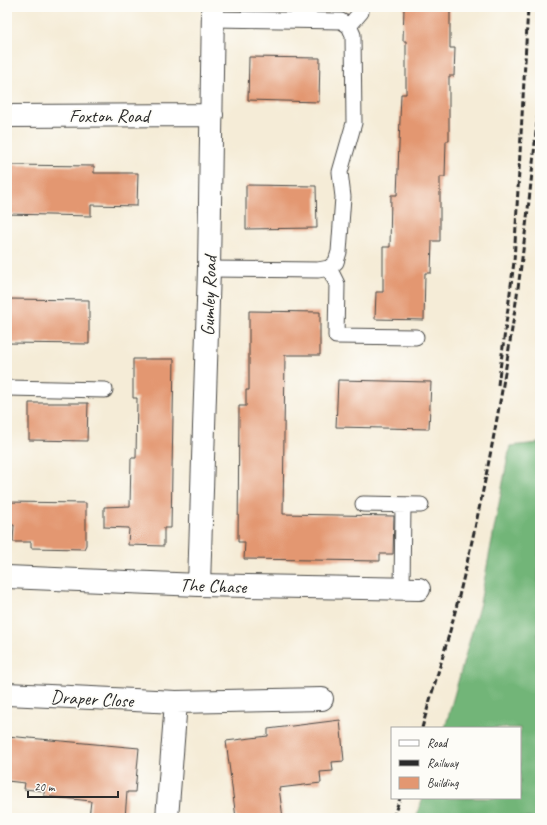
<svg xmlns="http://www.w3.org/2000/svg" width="547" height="825" font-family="Caveat,sans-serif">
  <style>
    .forest { fill: #72b578; stroke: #4e7052 }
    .building { fill: #e39771 }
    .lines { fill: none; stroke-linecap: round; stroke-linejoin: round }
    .lane-casing { stroke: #494845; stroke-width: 17 }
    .street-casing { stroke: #494845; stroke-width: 24 }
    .lane { stroke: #fff; stroke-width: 15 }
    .street { stroke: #fff; stroke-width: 22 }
    .rail { stroke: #2b2b2b; stroke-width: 3; stroke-dasharray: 6 3; stroke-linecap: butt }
    .labels { text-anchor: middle; stroke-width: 3.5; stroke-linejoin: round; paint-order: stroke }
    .street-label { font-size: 19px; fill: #2b2b2b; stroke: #fdfcf7 }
  </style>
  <rect width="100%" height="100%" fill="#fdfcf7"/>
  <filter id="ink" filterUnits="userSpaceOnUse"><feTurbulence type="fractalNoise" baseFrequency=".025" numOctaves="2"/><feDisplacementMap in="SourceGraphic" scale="8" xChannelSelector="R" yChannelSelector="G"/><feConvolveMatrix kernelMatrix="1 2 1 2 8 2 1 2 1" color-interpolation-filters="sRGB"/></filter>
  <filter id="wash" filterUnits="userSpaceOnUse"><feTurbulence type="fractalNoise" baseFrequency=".012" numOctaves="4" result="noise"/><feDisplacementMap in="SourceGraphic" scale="16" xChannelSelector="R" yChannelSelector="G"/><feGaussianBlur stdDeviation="0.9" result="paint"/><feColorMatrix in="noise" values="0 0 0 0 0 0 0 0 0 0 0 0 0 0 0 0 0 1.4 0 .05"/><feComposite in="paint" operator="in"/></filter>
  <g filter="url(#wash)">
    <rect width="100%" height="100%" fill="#f5ecd7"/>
    <!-- forest -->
    <path class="forest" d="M539,443L537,818H416L423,798H520V728H445L480,603L510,446Z"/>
    <g id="blocks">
      <!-- building -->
      <path class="building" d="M404,7H450V48H455L454,76H449V141H446L445,177H440V241H432L431,273H425L424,320L375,319L376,292H383V247H390L391,195H397L401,94H406V41H403Z
        M249,57L320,58L319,102L248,100Z
        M7,165L94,166V173H138L137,206L91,205V216L7,214Z
        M246,185L316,186L317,228L246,229Z
        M7,299L89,300V344L7,343Z
        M249,311L320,312V355H285L283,514L394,516L393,554H380V561L244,559L245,542H238L239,406H246V390H249Z
        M133,359H174L171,528H164V546L128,545L129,528L104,527V507L130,506L131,458H136L137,398H133Z
        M338,380L431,382L429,429L336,427Z
        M29,403H88L87,441L29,440Z
        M7,502L86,503V545L84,549L31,548V542H13L14,525H7Z
        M340,720L344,761L332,762L333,771L320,772L321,783L279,788L283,818H236L226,741L268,736V729Z
        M7,736L139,748L135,792H127L125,818H89L91,801L44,796V791L24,789L25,783L7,781Z"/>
    </g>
  </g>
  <g filter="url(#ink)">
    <use href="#blocks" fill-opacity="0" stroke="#494845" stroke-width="1"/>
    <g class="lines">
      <defs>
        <path id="lane" d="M349,26L361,12V7
          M329,268L337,284L336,336L416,337
          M209,269L318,270L329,268L336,262L339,252L343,197L340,172L354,123L353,35L349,26L341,21L213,19
          M7,388L105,390
          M363,504L421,505
          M402,589L403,505"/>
        <path id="street" d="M7,116L212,115
          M7,577L199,585L419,589
          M199,585L209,269L213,7
          M7,694L176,702L322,699
          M167,818L176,702"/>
      </defs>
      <!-- lane casing -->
      <use href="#lane" class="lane-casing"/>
      <!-- street casing -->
      <use href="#street" class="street-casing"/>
      <!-- lane -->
      <use href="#lane" class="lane"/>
      <!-- street -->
      <use href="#street" class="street"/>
      <!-- rail -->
      <path class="rail" d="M498,385L514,262L528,7
        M422,728C433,688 446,648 456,608C499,437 526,262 540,86
        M393,818L400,798"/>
    </g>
  </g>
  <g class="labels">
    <!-- street labels -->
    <g class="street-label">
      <text x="109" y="122">Foxton Road</text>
      <text transform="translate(208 296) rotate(-88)" y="7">Gumley Road</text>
      <text transform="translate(213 585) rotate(2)" y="7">The Chase</text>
      <text transform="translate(92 698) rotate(3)" y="7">Draper Close</text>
    </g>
  </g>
  <!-- margin -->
  <rect width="547" height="825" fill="none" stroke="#fdfcf7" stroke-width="24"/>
  <!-- legend -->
  <rect x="391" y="727" width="130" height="72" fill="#fdfcf7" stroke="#a9a8a5"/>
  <rect x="399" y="740" width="20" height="6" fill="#ffffff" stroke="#a9a8a5"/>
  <text x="427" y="747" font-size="12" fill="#2b2b2b">Road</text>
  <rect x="399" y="760" width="20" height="6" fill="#2b2b2b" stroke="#a9a8a5"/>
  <text x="427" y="767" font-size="12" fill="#2b2b2b">Railway</text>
  <rect x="399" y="777" width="20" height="12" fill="#e39771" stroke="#a9a8a5"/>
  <text x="427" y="787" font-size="12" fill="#2b2b2b">Building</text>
  <!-- scale -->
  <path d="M28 791v6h90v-6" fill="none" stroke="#2b2b2b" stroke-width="2"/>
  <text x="34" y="791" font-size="12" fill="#2b2b2b" stroke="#fdfcf7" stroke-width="3" paint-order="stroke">20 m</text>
</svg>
